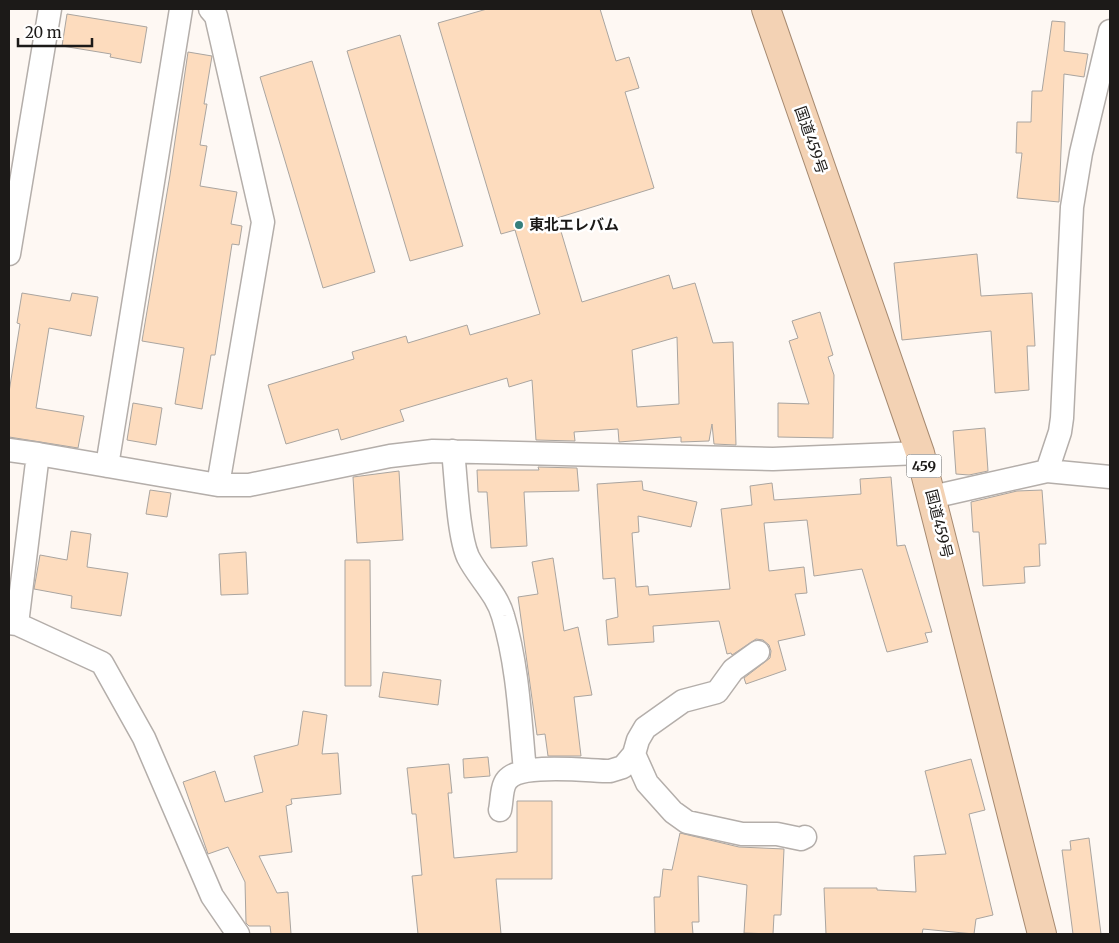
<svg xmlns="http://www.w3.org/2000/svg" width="1119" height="943" font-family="Merriweather,'Noto Sans JP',serif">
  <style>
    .building { fill: #fddcbe; stroke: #aaa5a0; fill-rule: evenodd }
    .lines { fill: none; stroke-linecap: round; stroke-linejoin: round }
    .minor-casing { stroke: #b4aeaa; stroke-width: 25 }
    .trunk-casing { stroke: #a68a71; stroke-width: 30 }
    .minor { stroke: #fff; stroke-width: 22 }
    .trunk { stroke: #f3d2b4; stroke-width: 28 }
    .poi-dot { fill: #367f7c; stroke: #fff; stroke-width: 2 }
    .labels { text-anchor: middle; stroke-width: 5; stroke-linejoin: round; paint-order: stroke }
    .shield { fill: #fff; stroke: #605f5d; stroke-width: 1 }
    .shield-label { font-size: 14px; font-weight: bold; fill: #1c1a18 }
    .street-label { font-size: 15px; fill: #1c1a18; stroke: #fff }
    .poi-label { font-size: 15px; font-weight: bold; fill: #1c1a18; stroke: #fff; text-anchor: start }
  </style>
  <rect width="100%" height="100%" fill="#fef8f3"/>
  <!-- building -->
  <path class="building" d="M487,9H600L616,61L629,57L639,88L625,92L654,188L557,218L582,302L669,275L673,289L695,283L713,343L733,342L736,445L714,444L712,424L709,441L681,442V437L619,442L618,429L574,432L575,441L536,440L532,380L509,387L507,378L400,410L404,421L341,440L338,429L286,444L268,385L354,359L352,352L406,336L408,343L467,325L470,335L540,314L515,230L501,234L438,23ZM677,337L679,404L637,407L632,350Z
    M67,14L147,27L141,63L110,57L111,54L62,46Z
    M1052,21L1065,22L1064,51L1088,54L1084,77L1064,74L1059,202L1017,198L1022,153H1016L1017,122H1031L1032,91H1042Z
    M400,35L463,246L410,261L347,51Z
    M188,52L212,56L204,104H207L200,145L207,146L200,186L237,192L231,224L242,226L239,245L232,244L215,355H211L202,409L175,404L184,348L142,341L170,175Z
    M312,61L375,272L323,288L260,77Z
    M977,254L981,296L1032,293L1035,346H1027L1029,390L995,393L991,331L902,340L894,263Z
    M22,293L70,301L72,293L98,297L91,336L49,328L36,408L84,416L78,448L9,437V392L20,324L17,323Z
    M820,312L833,355L828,357L834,375L833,438L778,437V403L809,404L789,341L798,338L792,321Z
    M133,403L162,408L156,445L127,440Z
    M985,428L988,471L969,475L956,474L953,431Z
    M538,467L577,468L579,491L524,492L527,546L491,548L487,492H478L477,470H539Z
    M399,471L403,540L357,543L353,477Z
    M891,477L897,546L905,545L932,632L925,633L928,642L887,652L862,569L814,576L807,520L764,523L769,571L804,567L807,593L795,594L805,635L778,641L786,670L746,684L744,678L770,658L771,651L769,645L763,640L756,639L732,655L731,653L727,654L719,621L653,626L654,642L608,645L606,620L618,617L615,578L603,579L597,484L642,481L643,490L697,502L691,527L638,516L639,532L632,533L636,587L648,586L649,595L730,589L721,509L752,505L750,486L772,483L774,500L861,494L860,479Z
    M150,490L171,493L167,517L146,514Z
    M1042,490L1046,544H1039L1040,566L1024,567L1025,583L983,586L979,532H973L971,502L1017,491Z
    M71,531L91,534L87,567L128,573L121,616L71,608L72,596L34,589L40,555L67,560Z
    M246,552L248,594L221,595L219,554Z
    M553,558L564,631L578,627L592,695L574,697L581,756H548L545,734L537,735L518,597L538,594L532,562Z
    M345,560H370L371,686H345Z
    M383,672L441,680L438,705L379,697Z
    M303,711L327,715L322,754L338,753L341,794L291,799L292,804L286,806L292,852L259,856L277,893L288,892L291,934H271L270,926H249L246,923L245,882L228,847L208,854L183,782L215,771L225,802L263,792L254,756L298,745Z
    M488,757L490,776L464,778L463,759Z
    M971,759L985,810L969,814L993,915L976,919L974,934L923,929L922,934H826L824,888H877V890L916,892L914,856L946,854L925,771Z
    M449,764L452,793H448L454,858L517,852V801H552V879H496L501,934H418L412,876L422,875L416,814H412L407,768Z
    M680,833L739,847L784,849L781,915H774L773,934L744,933L747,885L698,876L699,922H692L693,934H655L654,897H660L663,869L672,870Z
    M1089,838L1101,934H1073L1062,850H1071L1070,841Z"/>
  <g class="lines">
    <defs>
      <path id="minor" d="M210,9L216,16L263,222L218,485
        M9,254L50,9
        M9,450L38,454
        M453,451C456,477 458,535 468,557C478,577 497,594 503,616C518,666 520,719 525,771
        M107,466L181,9
        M1047,471L1060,432L1062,418L1072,207L1081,153L1110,31
        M932,497L1047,471L1110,477
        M9,623L17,624L102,663L144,738L212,896L238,934
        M17,624L38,454L218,485H249L390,456L433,451L773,459L920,453
        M634,754L647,783L673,812L687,822L742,834H777L801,839L805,837
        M500,810C502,802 501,787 507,780C521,762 588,771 610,771L623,767L634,754L638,740L645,728L683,701L717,692L733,670L758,652"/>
      <path id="trunk" d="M766,9L920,453L1042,934"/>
    </defs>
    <!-- minor casing -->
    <use href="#minor" class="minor-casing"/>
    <!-- trunk casing -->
    <use href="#trunk" class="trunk-casing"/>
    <!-- minor -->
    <use href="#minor" class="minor"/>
    <!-- trunk -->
    <use href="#trunk" class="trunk"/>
  </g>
  <!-- markers -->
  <circle class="poi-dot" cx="519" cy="225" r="5"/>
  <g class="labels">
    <!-- shield labels -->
    <rect class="shield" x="906.5" y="454.5" width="35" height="23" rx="4"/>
    <g class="shield-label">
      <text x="924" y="471">459</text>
    </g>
    <!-- street labels -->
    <g class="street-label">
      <text transform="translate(811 140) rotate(71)" y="5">国道459号</text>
      <text transform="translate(939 524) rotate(76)" y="5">国道459号</text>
    </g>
    <!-- poi labels -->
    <g class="poi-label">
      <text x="529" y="230">東北エレバム</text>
    </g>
  </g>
  <!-- border -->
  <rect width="1119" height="943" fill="none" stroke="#1c1a18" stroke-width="20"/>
  <!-- scale -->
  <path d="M18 38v8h74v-8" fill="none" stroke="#1c1a18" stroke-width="2.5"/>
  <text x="25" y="38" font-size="15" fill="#1c1a18" stroke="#ffffff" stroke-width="4" paint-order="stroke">20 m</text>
</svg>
